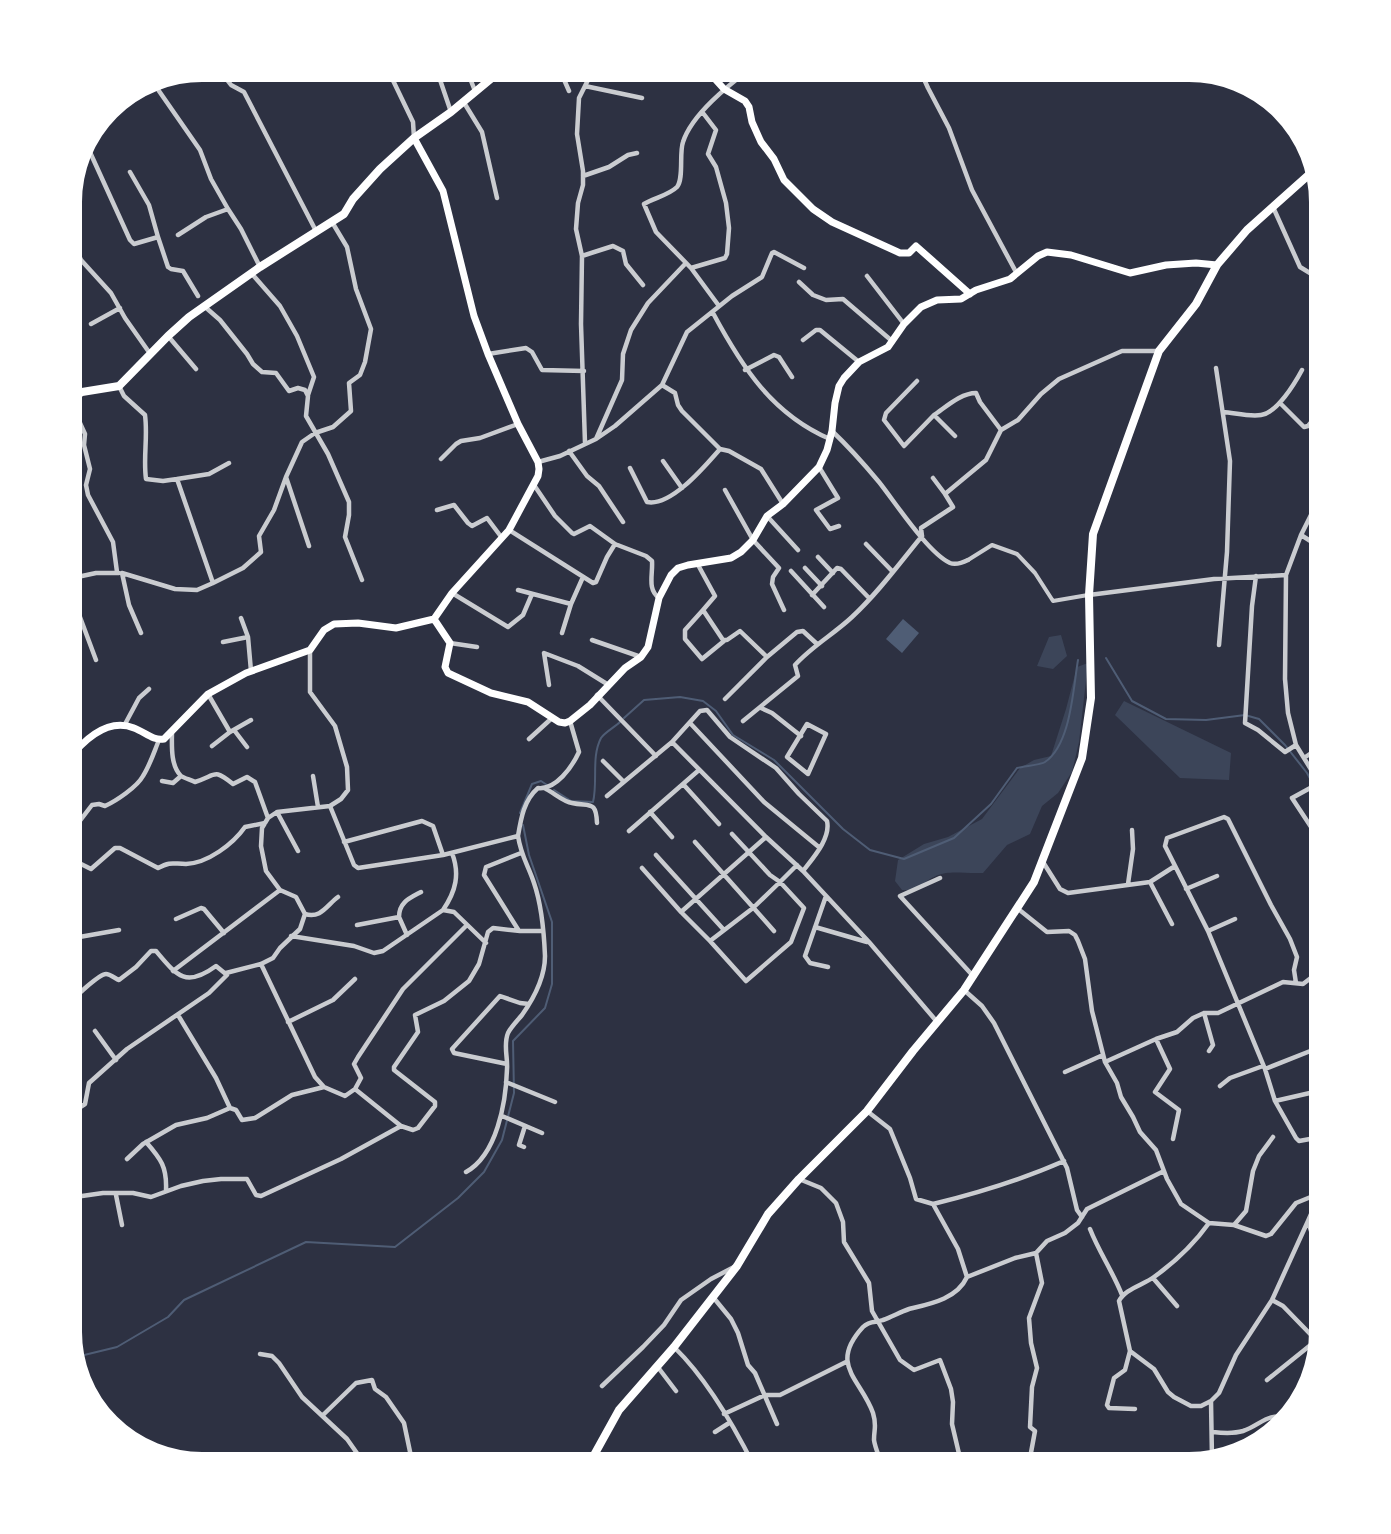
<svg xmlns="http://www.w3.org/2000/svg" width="1391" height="1534" font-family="Signika,sans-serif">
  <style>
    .green { fill: #3c4559 }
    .water { fill: #4f5d75 }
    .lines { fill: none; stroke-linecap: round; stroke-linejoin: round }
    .stream { stroke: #4f5d75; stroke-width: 2 }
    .pedestrian { stroke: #caccd0; stroke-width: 4 }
    .minor { stroke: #caccd0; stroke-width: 4.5 }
    .secondary { stroke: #fff; stroke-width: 7 }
    .primary { stroke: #fff; stroke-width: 8 }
    .rim { fill: none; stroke: #fff; stroke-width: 8 }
  </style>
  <rect width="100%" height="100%" fill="#2d3142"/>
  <!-- green -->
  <path class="green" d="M1061,635L1067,656L1053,669L1037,666L1049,637Z
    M1088,663L1079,742L1072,772L1058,793L1042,806L1030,834L1007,845L983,873C952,874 942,866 916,890H902L895,881L898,860L924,844L948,837L982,819L1020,768L1034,760L1051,756L1066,709L1077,667Z
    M1124,701L1231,753L1229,780L1180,778L1115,715Z"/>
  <!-- water -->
  <path class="water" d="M903,619L919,633L902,653L886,639Z"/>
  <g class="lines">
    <!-- stream -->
    <path class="stream" d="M1106,658L1132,701L1166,719L1206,720L1245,715L1259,719L1285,745L1307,773L1323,802
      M624,718L644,700L680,697L703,701L716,711L733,735L774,760L843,829L870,850L904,859L954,838L991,804L1017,768C1024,766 1041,765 1045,762C1071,744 1073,689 1078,660
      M554,790L571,801L593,802C598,782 591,757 601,738C605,732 615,727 620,722
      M520,813L532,784L541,781L547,785
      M76,1357L117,1347L168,1317L184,1300L306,1242L395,1247L458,1198L484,1172L502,1140L514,1093L513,1041L545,1008L552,984V922L529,855L523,825"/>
    <!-- pedestrian -->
    <path class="pedestrian" d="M968,560L992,545L1017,554L1035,573L1053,601L1088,595"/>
    <!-- minor -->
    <path class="minor" d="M218,68L231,85L244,92L316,231
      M387,68L413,122L414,138
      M436,68L451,112
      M466,68L475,91
      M559,68L569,91
      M919,68L928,88L949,128L972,190L1017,274
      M152,77L159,91L200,150L211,179L228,209L241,229L260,267
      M585,86L642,98
      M463,101L482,132L497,198
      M703,113L716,130L708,154L716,167L726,203L729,228L727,254L725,258L691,268L656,232L644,204C654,198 669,195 677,187C684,179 679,153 683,142C692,114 729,85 751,68
      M84,139L130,240L134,244L158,237L168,267L171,269L183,271L198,296
      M130,172L149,205L158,237
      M583,176L609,167L628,155L637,153
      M1273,207L1300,267L1323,281
      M68,233L81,260L111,293L125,318L151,355
      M178,235L206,217L228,209
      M582,256L613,246L623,251L626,264L643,285
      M691,268L719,306
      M252,274L280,306L297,336L314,377L308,395
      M867,276L904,324
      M799,282L813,295L826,300L843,299L892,341
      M204,306L220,320L247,354L253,364L262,372L276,373L289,391L298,388L305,390L308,396L306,416L328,454L349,502V515L345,537L362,580
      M713,313C742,367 772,414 830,439
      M91,324L120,308
      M168,336L196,369
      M803,340L816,330H820L859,362
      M488,354L526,348L532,352L542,370L584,371
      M1216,368L1230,461L1227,552L1219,645
      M745,370L774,355L779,357L792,377
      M68,374L82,392
      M917,381L886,413L884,420L904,446L934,415
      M662,385L675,393L678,405L682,411L720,449L729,451L761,469L783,504
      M119,386L124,396L145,415C148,437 143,458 146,479L163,481L177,479
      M69,399L85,434L84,445L90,469L86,485L88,495L113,542L117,572
      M1280,403L1304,427L1308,426L1323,408
      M1223,412C1235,413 1250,417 1261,415C1277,413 1295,383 1302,370
      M832,431C849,447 864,464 879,482C895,502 928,553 950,563C955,565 962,563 968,560
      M955,436L934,415C946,407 961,393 976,393L980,402L1001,430
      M596,439L615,426L662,385L687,332L732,296L762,277L772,253L774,252L804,268
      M585,443L581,324L582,256L576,229L578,203L583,185V171L577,134L579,98L594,68
      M569,451L587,476L599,486L623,522
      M441,459L456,444L461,441L480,438L518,424
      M663,461L682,488
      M538,462L560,456L596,439L622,380L623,354L631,330L648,303L686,263
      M229,463L209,474L177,479L213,583L243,568L261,552L259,536L274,510L286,477
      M819,467L838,498L816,510L830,529L839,526
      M630,468L647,502C671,507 705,466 720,449
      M933,478L945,494
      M534,485L555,516L572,533L574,534L590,526L615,544L646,556L652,561C653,575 647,589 659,598
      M725,490L753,540L779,568L773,577L772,584L784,610
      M1323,491L1301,535L1286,575L1285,679L1288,713L1296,745L1323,789
      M437,510L454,505L468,523L472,526L487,518L502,538
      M767,516L798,550
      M509,530L593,583L596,582L607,557L615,544
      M1301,535L1323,549
      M922,536L921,528L953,507L945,494L986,460L1001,430L1018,420L1041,394L1059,379L1122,351H1159
      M866,544L893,572
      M309,546L286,477L302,442L315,433L333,427L351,411L349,383L360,375L365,362L371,329L356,289L347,247L332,222
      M818,557L833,573
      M697,563L715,596L703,610L723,640H727L740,631L767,657
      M805,568L822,586
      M791,571L824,607
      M1256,576L1252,606L1245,723L1258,730L1285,752L1296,745
      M68,579L96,573H119
      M68,585L96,660
      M518,590L571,604
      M452,593L508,627L523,615L532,594
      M812,595L837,568L841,569L870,599
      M1089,595L1214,579L1286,575
      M703,610L685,630V639L702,659L724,641
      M141,633L129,605L122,573L175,589L197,590L213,583
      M562,633L571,604L583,577
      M248,637L251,671
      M1321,639L1323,644
      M592,640L641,657
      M223,642L248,637L241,618
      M450,643L477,647
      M1323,676V675
      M549,685L544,653L578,666L607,684
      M208,694L230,732
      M597,695L656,756
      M725,699L767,657L797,632L803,631L817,644
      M761,708L772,713L801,736
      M743,721L798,676L795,665C812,646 834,634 852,617C878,593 899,564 922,536
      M690,723L764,802L820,848
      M807,724L826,734L808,774L787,757Z
      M124,726L139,698L149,689
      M234,730L247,747
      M172,731C172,744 170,765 181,776C184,778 191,780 195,782C217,775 213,768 233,784L247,777L255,782L268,818
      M529,739L552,718
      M672,742L766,837L803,871L869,942L938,1023
      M212,746L230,732L251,720
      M1304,758L1323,745
      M603,761L623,781
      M313,776L318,807
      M162,781L173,783L181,776
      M683,784L719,824
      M546,789C554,793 564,802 572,803C590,807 596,800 597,823
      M607,796L672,742L700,711L707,710L730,737L776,768L799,794L827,821C831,838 813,858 803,871
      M330,806L354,865L358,868L443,855L518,836C521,818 524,800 538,788C556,790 572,767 579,752L570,721
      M277,812L298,851
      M650,812L672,837
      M79,822C72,837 73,848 79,863L91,869L115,848H120L158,868C171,861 173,864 186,864C208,863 233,844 245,827L265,823
      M68,827L79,822L92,805L99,804L105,806C116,801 137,787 143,776C150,765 154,752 159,740
      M629,831L699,770
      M732,834L770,875L780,882L797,865
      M1317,836L1292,798L1323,781
      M344,842L422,821L433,826L443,855
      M695,842L774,931
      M656,855L724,930
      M1043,862L1060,889L1068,893L1150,882L1175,866
      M642,868L681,912L766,837
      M68,869L79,863
      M940,878L900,896L974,977
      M1150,882L1172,924
      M1128,884L1133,849L1132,830
      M1186,889L1217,876
      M826,896L805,956L810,963L828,967
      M68,901L73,938
      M1017,908L1047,932L1069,931L1075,935L1078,941L1085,959L1092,1011L1105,1062L1117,1083L1121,1097L1133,1117L1140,1132L1156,1150L1167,1179L1181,1204L1209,1223L1234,1225L1266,1236L1271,1234L1296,1203L1323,1192
      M443,910C456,891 460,874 452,853
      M681,912L710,941L746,981L791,942L804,908L780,882L753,908L710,941
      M305,914L296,897L280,890L266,871L261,846L262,828L268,818L277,812L330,806L341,799L348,790L347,767L335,726L310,692V650
      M305,914C321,919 327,905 338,897
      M399,917C399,902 410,898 421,892
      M176,919L201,908L204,909L224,933
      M1322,920L1323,919
      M357,925L399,917L407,935
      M815,927L867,942
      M519,931L484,875L486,867L521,853
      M1208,931L1235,919
      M291,936L354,946L374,953L383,951L443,910L454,912L486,943
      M68,939L119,930
      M261,964L315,1077L324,1087L345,1096L355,1089L401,1126L413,1130L418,1128L435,1106V1102L394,1070V1067L418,1032L415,1015L444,1001L469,981L479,964L488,932L493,928L520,931H543
      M173,971L280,890
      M226,973L261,964L273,958L280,948L300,929L305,914
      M1296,983L1294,970L1297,957L1290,939L1271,905L1228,819L1224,817L1167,838L1165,846L1208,931L1265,1069L1275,1101L1296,1138L1299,1141L1310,1139
      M964,990L982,1006L994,1023L1067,1168L1077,1210L1082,1217
      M1204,1013L1213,1045L1209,1051
      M178,1015L216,1078L230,1108
      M288,1022L333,1000L355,979
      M95,1031L116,1060
      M1156,1039L1170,1069L1155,1092L1179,1110L1173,1139
      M1105,1062L1156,1039L1177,1032L1193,1018L1204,1013H1218L1283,982L1303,984L1320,971L1323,976
      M507,1064L454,1053L452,1049L500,996L520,1003L529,1004
      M1265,1069L1323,1046
      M1065,1072L1103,1055
      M506,1082L555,1102
      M1220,1086L1230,1078L1263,1066
      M355,1089L361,1078L354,1064L358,1057L403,989L467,925
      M1275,1101L1323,1090
      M867,1111L890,1129L910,1178L916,1199L933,1204L958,1249L967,1277
      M68,1115L85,1104L89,1083L127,1049L209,993L227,975L216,966C186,988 177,976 156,951H151L136,967L119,980C116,979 110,974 106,974C99,974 74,998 68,1004
      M502,1116L542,1133
      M146,1142C161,1159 167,1167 166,1190
      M524,1147L519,1145L525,1126
      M127,1159L143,1144L176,1125L207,1118L230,1108L236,1110L242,1120L255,1118L292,1095L324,1087
      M466,1172C497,1155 506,1102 507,1069C508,1057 503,1045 508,1033C511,1027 517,1021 522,1015C534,998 545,978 545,956C544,932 542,906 534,883C528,865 521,856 518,836
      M799,1179L821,1188L836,1203L843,1222L844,1242L869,1283L872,1311L900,1360L914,1370L940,1360L951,1389L953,1402L952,1424L960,1458L959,1466
      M1320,1194L1308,1221L1317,1250L1323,1260
      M116,1195L122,1225
      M68,1198L103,1193H133L151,1197L181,1186L203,1181L221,1179H247L256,1195L261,1196L341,1159L401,1126
      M933,1204C978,1193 1021,1180 1064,1161
      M1234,1225L1246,1211L1253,1171L1259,1156L1273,1137
      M1090,1229C1099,1252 1113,1272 1122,1295
      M967,1277L1015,1258L1036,1253
      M1153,1278L1177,1306
      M713,1297L731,1319L738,1333L748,1365L755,1373L777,1424
      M1272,1300L1283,1306L1316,1340
      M674,1347C706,1378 734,1426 754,1466
      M1130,1351L1154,1369L1168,1392L1174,1397L1191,1406H1201L1211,1401L1219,1393L1236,1355L1272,1300L1308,1221
      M260,1354L272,1356L279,1363L302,1397L347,1439L366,1466
      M657,1366L676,1391
      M1267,1380L1323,1335
      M602,1386L643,1347L664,1325L681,1300L711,1279L734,1267
      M1211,1401L1212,1459
      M1135,1409L1109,1408L1107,1405L1114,1378L1125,1370L1130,1351L1119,1301C1125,1289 1143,1285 1154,1277C1175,1262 1194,1244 1209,1223
      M724,1414L765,1395H780L846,1362
      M323,1415L356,1383L372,1380L375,1389L386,1397L404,1423L413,1466
      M715,1432L729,1423
      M1213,1432C1222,1433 1233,1434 1243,1431C1261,1425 1267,1412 1289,1418
      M882,1466C880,1458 875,1448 874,1440C874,1428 877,1426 873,1413C861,1379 828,1365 863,1327C870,1320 876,1323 883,1320C892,1317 900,1312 909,1309C930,1304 957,1299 967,1277
      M1032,1466L1030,1458L1035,1431L1030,1427L1032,1387L1037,1368L1031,1343L1029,1318L1042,1283L1036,1253L1047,1241L1065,1233L1078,1223L1087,1209L1164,1171"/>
    <!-- secondary -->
    <path class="secondary" d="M705,68L724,89L745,101L749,107L752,122L761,142L774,159L784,180L813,209L832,222L900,253H909L916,246L970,294
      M434,619L450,643L445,667L448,673L491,693L528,702L559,722L565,723L570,721L590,705L625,668L641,657L648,647L659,598L671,575L678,568L688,565L731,558L741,552L753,540L767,516L783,504L819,467L827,450L832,431L835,403L839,386L844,378L859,362L888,347L904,324L921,307L937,300L961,299L976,290L1010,279L1038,256L1047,252L1071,255L1130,273L1166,265L1196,263L1217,265
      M68,760C83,741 107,717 134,728C145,732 153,741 164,739L208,694L246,673L310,650L324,630L334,624L358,623L396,628L434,619L452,593L509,530L538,476L539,469L538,462L518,424L488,354L474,316L443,191L414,138"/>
    <!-- primary -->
    <path class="primary" d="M68,400L82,392L119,386L168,336L189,317L260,267L344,214L353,199L380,169L414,138L451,112L504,68
      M588,1466L619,1410L674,1347L737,1266L768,1214L799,1179L867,1111L913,1051L964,990L1034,882L1082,758L1091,698L1089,595L1093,534L1159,351L1196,304L1217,265L1247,230L1313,171"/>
  </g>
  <!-- crop -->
  <path d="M0 0H1391V1534H0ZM202 78H1189A124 124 0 0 1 1313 202V1332A124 124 0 0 1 1189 1456H202A124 124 0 0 1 78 1332V202A124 124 0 0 1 202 78Z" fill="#fff" fill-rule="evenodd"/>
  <path class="rim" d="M202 78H1189A124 124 0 0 1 1313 202V1332A124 124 0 0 1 1189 1456H202A124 124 0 0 1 78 1332V202A124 124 0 0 1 202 78Z"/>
</svg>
